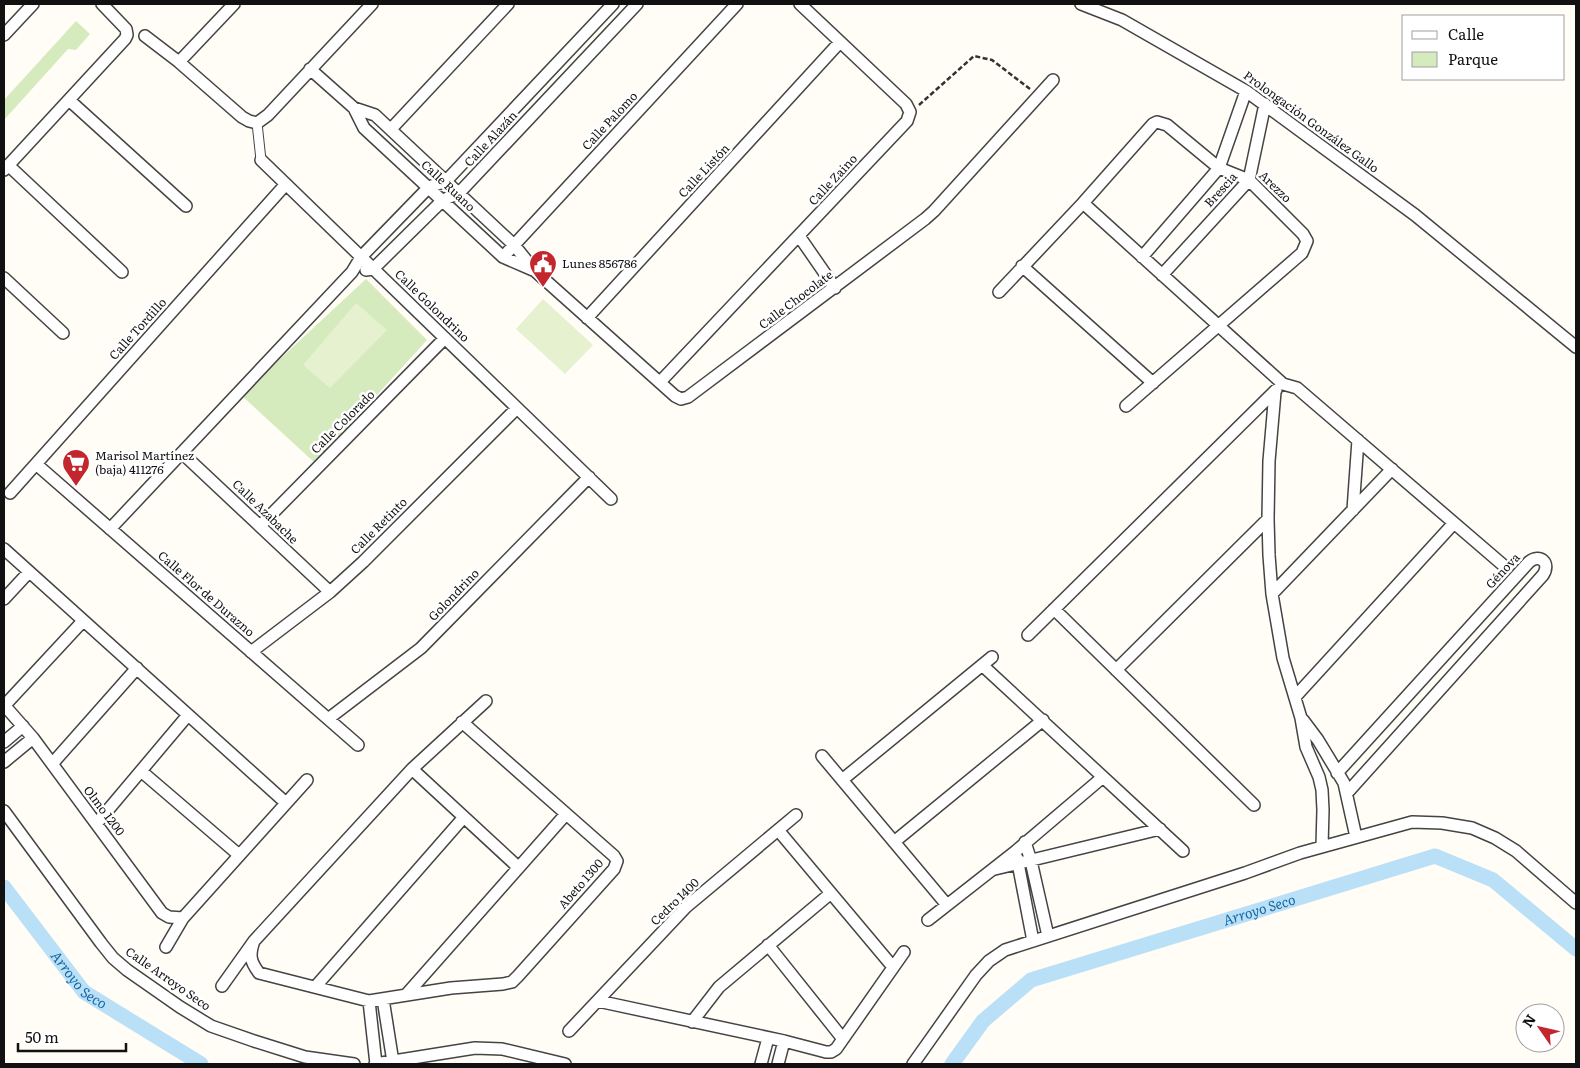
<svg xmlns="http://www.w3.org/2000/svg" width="1580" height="1068" font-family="Literata,serif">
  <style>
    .green { fill: #d5ebbd }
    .pitch { fill: #e6f2cf }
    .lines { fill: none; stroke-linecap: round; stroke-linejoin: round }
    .canal { stroke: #b9e0f7; stroke-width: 15 }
    .pedestrian-casing { stroke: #444; stroke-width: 11 }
    .minor-casing { stroke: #444; stroke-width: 14 }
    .path { stroke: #333; stroke-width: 2.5; stroke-dasharray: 5 2.5; stroke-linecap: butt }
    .pedestrian { stroke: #fff; stroke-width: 9 }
    .minor { stroke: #fff; stroke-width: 11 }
    .labels { text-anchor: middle; stroke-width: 5; stroke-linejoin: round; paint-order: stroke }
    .street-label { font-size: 12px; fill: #111; stroke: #fff }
    .poi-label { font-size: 12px; fill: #111; stroke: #fff; text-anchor: start }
    .water-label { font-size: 14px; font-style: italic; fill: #1768a6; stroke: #fff }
  </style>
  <rect width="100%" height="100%" fill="#fffdf5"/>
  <!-- green -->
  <path class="green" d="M76,21L90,34L76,50L68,49L4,120V100Z
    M366,279L427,340L315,463L241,395Z"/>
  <!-- pitch -->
  <path class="pitch" d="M543,299L593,345L565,374L516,329Z
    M356,303L387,330L330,388L303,365Z"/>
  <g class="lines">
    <!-- canal -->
    <g class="canal">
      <path id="s1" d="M4,887L84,992L201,1064"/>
      <path id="s2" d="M952,1064L983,1021L1031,980L1435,856L1493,880L1576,949"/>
    </g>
    <defs>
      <path id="pedestrian" d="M257,123L261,160"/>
      <path id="minor" d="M1081,4L1122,20L1246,91L1415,215L1576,347
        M4,35L33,4
        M145,36L179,62L242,117L249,121L257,123L268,115L372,4
        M179,62L234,4
        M310,69L354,108L364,128L503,257L533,270
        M69,100L186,206
        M354,108L375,115L514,245L535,271L675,396L681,399L688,397L925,219L934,211L1053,80
        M391,129L508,4
        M261,160L611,499
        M8,165L122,272
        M4,170L125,39L127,35L126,29L102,4
        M1083,203L1283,384L1297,388L1503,565
        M799,236L835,288
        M503,257L737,4
        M1142,257L1219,168L1246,91
        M1022,266L1153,383
        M366,270L373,269L443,200L459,193L637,4
        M1162,275L1249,180L1265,104
        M4,278L63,333
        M999,292L1083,203L1153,124L1157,122L1167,125L1219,168L1249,180L1303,234L1307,241L1302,253L1126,406
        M587,318L840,42
        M660,382L907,121L910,112L906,104L800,4
        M1275,392L1269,461L1268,519L1269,555L1272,594L1283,658L1301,718L1306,747L1319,777L1322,790L1323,810L1322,846
        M182,453L330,592
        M36,464L358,745
        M10,493L286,184
        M1353,510L1358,440
        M260,526L445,338
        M110,529L352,272L361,257L429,187L446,181L613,4
        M4,549L286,803
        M1272,594L1392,469
        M4,599L29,572
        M1054,609L1254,805
        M1028,635L1276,390
        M251,652L330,592L363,562L517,408
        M982,665L1183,851
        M1116,670L1268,519
        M1295,697L1454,523
        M4,705L33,738L162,913L169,917L183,918
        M5,705L83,621
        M328,719L421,648L589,477
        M1303,720L1318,740L1344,783L1356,837
        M4,742L23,726
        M822,756L947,905
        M4,762L33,738
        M52,764L137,668
        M412,769L518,867
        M141,771L239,855
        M1337,773L1529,562C1540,553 1551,563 1543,575L1347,793
        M842,780L992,657
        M4,811L101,943L113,958L127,970L180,1007L211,1026L254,1041L305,1057L354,1064
        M97,823L188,715
        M778,830L893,967
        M894,842L1043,720
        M1025,842L1031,861L1048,936
        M1017,858L1033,941
        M995,869L1160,829
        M928,920L1016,851L1103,777
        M254,941C249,955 250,961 259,973L369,1001L451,988L503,984L512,982L518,976L614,869L617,861L614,856L462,722
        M768,945L843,1039
        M166,947L183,918L307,780
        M222,986L254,941L412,769L486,701
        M316,986L464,817
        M406,995L566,814
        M383,999L393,1062
        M369,1001L376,1064
        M598,1001L784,1041L826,1052H831L836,1049L904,952
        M692,1022L719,987L831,893
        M569,1031L686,907L796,815
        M375,1064L475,1048L502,1049L565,1064
        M761,1064L768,1038
        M778,1064L784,1041
        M913,1064L976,975L989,961L1005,950L1245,873L1300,853L1412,822L1442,823L1472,828L1495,838L1516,851L1576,903"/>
    </defs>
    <!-- pedestrian casing -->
    <use href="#pedestrian" class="pedestrian-casing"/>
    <!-- minor casing -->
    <use href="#minor" class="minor-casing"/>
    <!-- path -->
    <path class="path" d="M919,105L974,56L992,60L1030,89"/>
    <!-- pedestrian -->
    <use href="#pedestrian" class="pedestrian"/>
    <!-- minor -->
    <use href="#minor" class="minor"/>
  </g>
  <!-- icons -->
  <defs>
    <symbol id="civic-pin" viewBox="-11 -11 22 30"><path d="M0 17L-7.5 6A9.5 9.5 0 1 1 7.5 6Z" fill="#c4262e" stroke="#fff"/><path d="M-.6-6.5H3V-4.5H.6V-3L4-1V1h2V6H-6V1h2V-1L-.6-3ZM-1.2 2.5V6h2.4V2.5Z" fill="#fff"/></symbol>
    <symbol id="supermarket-pin" viewBox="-11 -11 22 30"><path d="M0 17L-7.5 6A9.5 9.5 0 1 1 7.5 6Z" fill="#c4262e" stroke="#fff"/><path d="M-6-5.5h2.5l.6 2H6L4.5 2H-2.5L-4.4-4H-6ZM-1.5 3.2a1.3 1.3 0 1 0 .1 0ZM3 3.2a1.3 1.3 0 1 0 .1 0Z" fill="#fff"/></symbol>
  </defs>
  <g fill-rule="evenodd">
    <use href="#civic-pin" x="527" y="248" width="32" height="43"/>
    <use href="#supermarket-pin" x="60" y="447" width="32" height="43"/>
  </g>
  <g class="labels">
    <!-- street labels -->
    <g class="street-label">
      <text transform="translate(610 121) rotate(-47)" y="4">Calle Palomo</text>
      <text transform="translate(1311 122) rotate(36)" y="4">Prolongación González Gallo</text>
      <text transform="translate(491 139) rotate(-47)" y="4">Calle Alazán</text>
      <text transform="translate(704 171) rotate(-47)" y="4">Calle Listón</text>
      <text transform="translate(833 180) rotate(-47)" y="4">Calle Zaino</text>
      <text transform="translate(448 186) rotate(43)" y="4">Calle Ruano</text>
      <text transform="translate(1275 187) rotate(44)" y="4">Arezzo</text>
      <text transform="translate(1221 190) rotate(-48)" y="4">Brescia</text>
      <text transform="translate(796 300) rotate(-37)" y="4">Calle Chocolate</text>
      <text transform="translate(432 306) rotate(44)" y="4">Calle Golondrino</text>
      <text transform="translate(138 329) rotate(-48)" y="4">Calle Tordillo</text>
      <text transform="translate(343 422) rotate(-45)" y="4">Calle Colorado</text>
      <text transform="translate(265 512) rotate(44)" y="4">Calle Azabache</text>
      <text transform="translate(379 526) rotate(-45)" y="4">Calle Retinto</text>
      <text transform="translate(1503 571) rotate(-47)" y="4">Génova</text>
      <text transform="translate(206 594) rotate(41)" y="4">Calle Flor de Durazno</text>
      <text transform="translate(454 595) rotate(-46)" y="4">Golondrino</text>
      <text transform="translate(104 811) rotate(53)" y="4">Olmo 1200</text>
      <text transform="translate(581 884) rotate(-49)" y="4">Abeto 1300</text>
      <text transform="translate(675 902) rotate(-44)" y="4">Cedro 1400</text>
      <text transform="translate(168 979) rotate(35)" y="4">Calle Arroyo Seco</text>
    </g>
    <!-- poi labels -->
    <g class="poi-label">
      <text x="562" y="268">Lunes 856786</text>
      <text x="95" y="460">Marisol Martínez<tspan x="95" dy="14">(baja) 411276</tspan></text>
    </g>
    <!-- water labels -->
    <g class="water-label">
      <text dy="5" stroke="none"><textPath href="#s2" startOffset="355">Arroyo Seco</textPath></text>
      <text dy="5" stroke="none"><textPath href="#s1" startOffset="120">Arroyo Seco</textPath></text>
    </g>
  </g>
  <!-- border -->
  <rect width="1580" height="1068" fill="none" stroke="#111111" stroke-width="10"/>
  <!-- legend -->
  <rect x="1402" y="15" width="162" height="65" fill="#ffffff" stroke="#a0a0a0"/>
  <rect x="1412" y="31" width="25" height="8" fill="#ffffff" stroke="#a0a0a0"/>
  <text x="1448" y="40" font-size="15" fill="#111111">Calle</text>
  <rect x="1412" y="52" width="25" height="15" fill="#d5ebbd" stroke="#a0a0a0"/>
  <text x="1448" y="65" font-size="15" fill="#111111">Parque</text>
  <!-- north arrow -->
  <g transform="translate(1540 1028) rotate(304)"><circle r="24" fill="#ffffff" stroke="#a0a0a0"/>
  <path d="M0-4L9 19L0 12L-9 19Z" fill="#c4262e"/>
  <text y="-8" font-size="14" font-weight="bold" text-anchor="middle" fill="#111111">N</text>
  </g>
  <!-- scale -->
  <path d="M18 1043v8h108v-8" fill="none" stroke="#111111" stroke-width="2.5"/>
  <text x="25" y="1043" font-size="15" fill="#111111" stroke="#ffffff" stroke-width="4" paint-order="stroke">50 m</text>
</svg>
